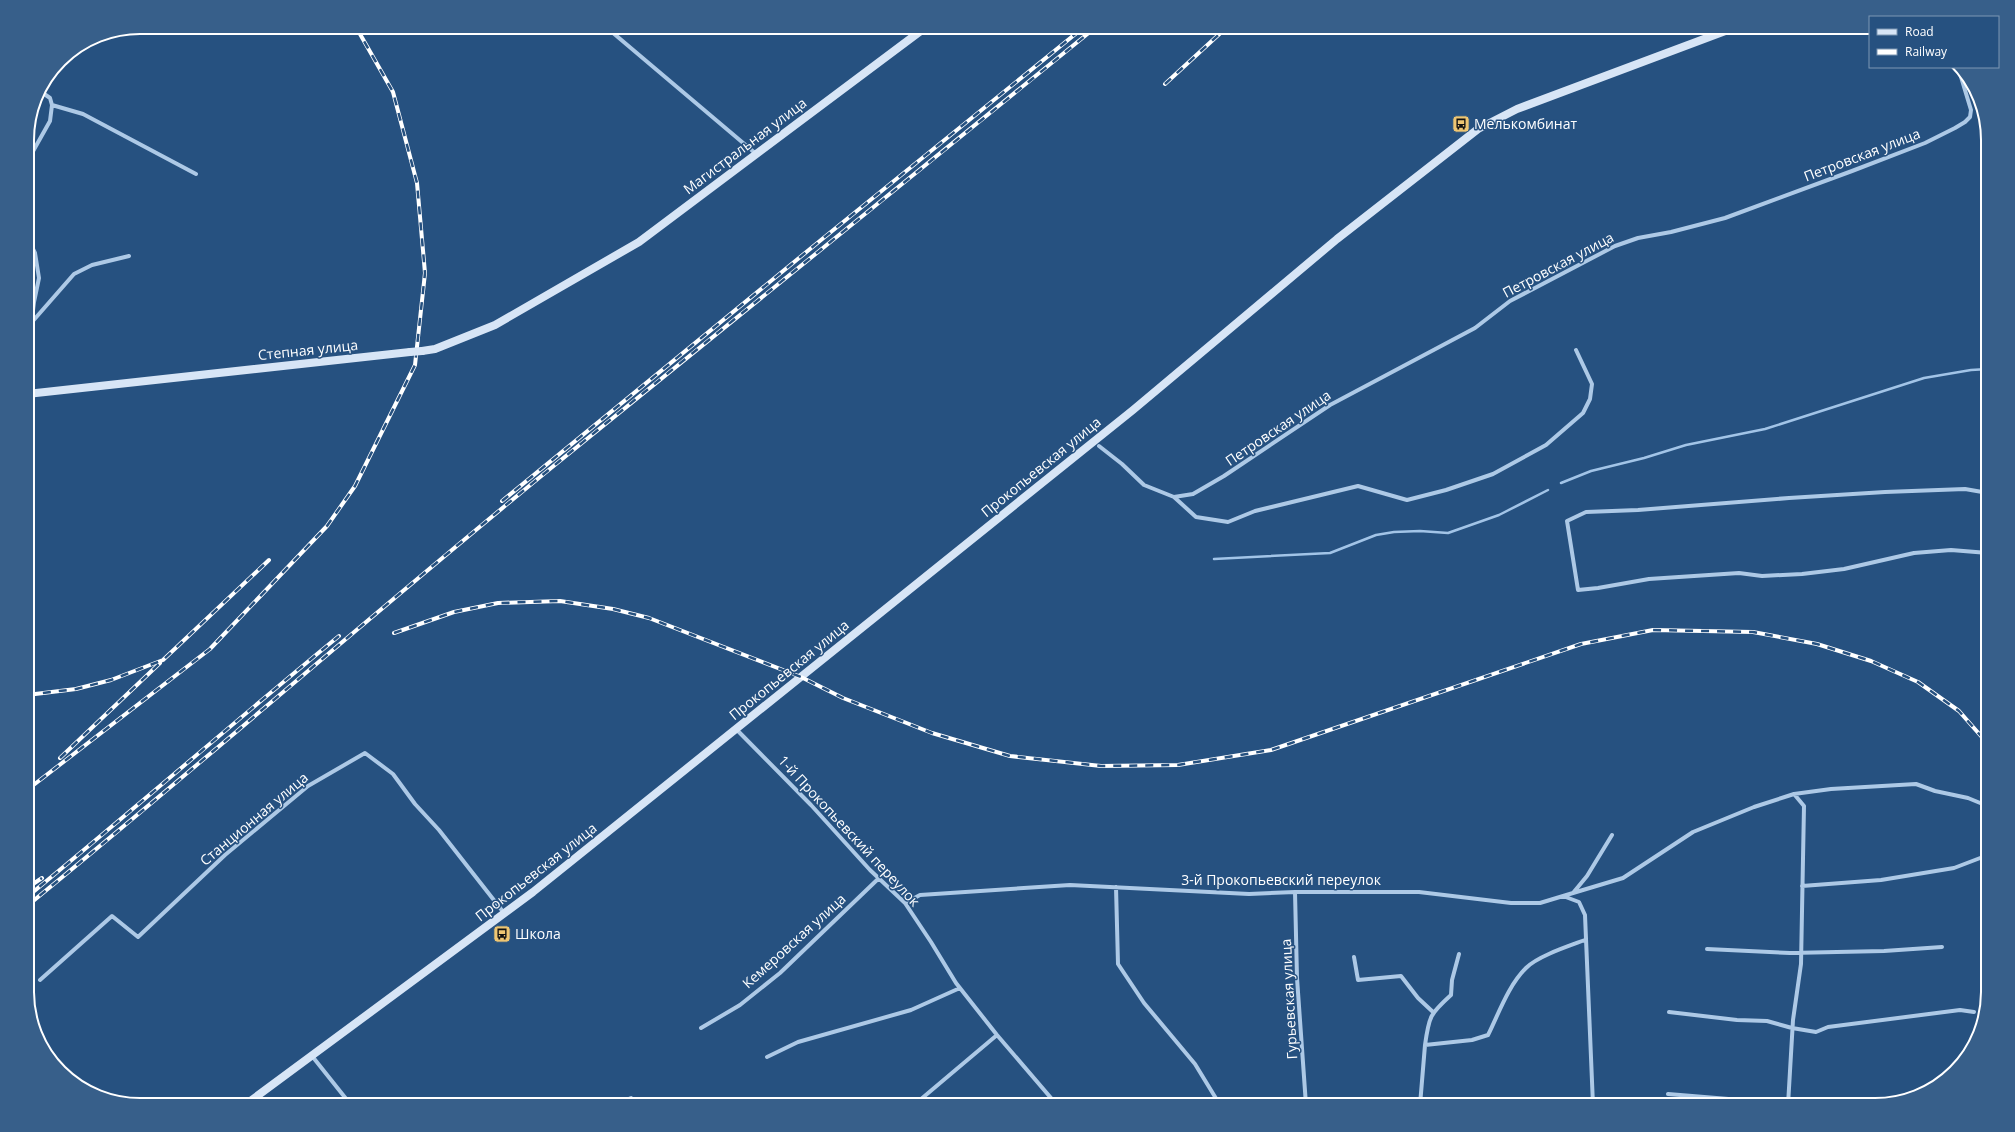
<svg xmlns="http://www.w3.org/2000/svg" width="2015" height="1132" font-family="'Open Sans',sans-serif">
  <style>
    .lines { fill: none; stroke-linecap: round; stroke-linejoin: round }
    .stream { stroke: #a2c4e7; stroke-width: 2.5 }
    .street { stroke: #adc9e6; stroke-width: 4 }
    .secondary { stroke: #d7e5f6; stroke-width: 8 }
    .rail-casing { stroke: #fff; stroke-width: 4 }
    .rail { stroke: #265180; stroke-width: 2.5; stroke-dasharray: 8; stroke-linecap: butt }
    .secondary-bridge { stroke: #d7e5f6; stroke-width: 8 }
    .labels { text-anchor: middle; stroke-width: 3; stroke-linejoin: round; paint-order: stroke }
    .poi-label { font-size: 14px; fill: #fff; stroke: #265180; text-anchor: start }
    .street-label { font-size: 14px; fill: #fff; stroke: #265180 }
    .rim { fill: none; stroke: #fff; stroke-width: 2 }
  </style>
  <rect width="100%" height="100%" fill="#265180"/>
  <g class="lines">
    <path class="stream" d="M1561,483L1591,471L1644,458L1686,445L1765,429L1924,378L1971,370L1988,369
      M1214,559L1330,553L1376,535L1394,532L1420,531L1448,533L1499,515L1548,490"/>
    <path class="street" d="M606,27L755,153
      M40,91L50,98L52,105L83,114L196,174
      M27,162L50,121L52,105
      M27,237L35,253L39,278L34,302L27,360
      M32,322L74,274L92,265L129,256
      M1099,446L1122,464L1144,485L1174,497L1193,494L1224,476L1330,405L1475,328L1510,301L1615,246L1638,238L1671,232L1725,218L1852,171L1925,143L1955,128L1965,122L1970,117L1971,110L1958,67
      M1988,493L1965,489L1885,492L1789,498L1638,510L1586,512L1567,521L1578,590L1598,588L1649,579L1739,573L1762,576L1802,574L1844,569L1914,553L1951,550L1988,553
      M1174,497L1196,517L1228,522L1255,511L1358,486L1407,500L1446,490L1493,474L1546,445L1583,413L1590,399L1592,384L1576,350
      M736,729L811,805L870,870L905,903L931,942L956,983L997,1035L1057,1105
      M1794,794L1831,789L1916,784L1935,791L1968,798L1985,805L1988,809
      M1802,886L1881,880L1954,868L1988,855
      M1116,887L1118,964L1144,1003L1195,1064L1220,1105
      M1295,892L1297,978L1306,1105
      M1573,893L1623,878L1693,832L1754,807L1794,794L1804,806L1801,964L1793,1020L1788,1105
      M1563,896L1579,902L1585,915L1593,1105
      M905,903L920,895L1070,885L1249,894L1295,892H1419L1511,903H1540L1573,893L1587,876L1612,835
      M1707,949L1790,953L1884,951L1942,947
      M1354,957L1358,980L1401,976L1418,998L1433,1012
      M40,980L112,916L138,937L225,855L308,786L365,753L393,774L415,804L439,830L504,913
      M1669,1012L1737,1020L1767,1021L1792,1028L1816,1032L1828,1027L1960,1010L1974,1012
      M701,1028L740,1005L780,973L878,879
      M1425,1045C1429,1016 1430,1014 1451,995L1452,980L1459,954
      M312,1056L351,1105
      M767,1057L798,1042L911,1010L960,988
      M1668,1094L1788,1104L1822,1105
      M613,1105L631,1098
      M914,1105L997,1035
      M1420,1105L1425,1045L1472,1040L1488,1035C1499,1013 1508,986 1526,968C1538,956 1569,946 1585,940"/>
    <path class="secondary" d="M422,351L435,349L495,325L639,242L926,27
      M27,394L410,352
      M245,1105L533,892L1133,410L1337,239L1478,129L1517,109L1736,27"/>
    <defs>
      <path id="rail" d="M1165,84L1227,27
        M502,501L821,240L1084,27
        M394,633L454,612L498,603L560,601L613,609L649,618L801,677L843,698L932,733L1010,756L1101,766L1178,765L1271,750L1581,644L1653,630L1753,632L1817,644L1871,661L1918,682L1959,711L1988,744
        M27,695L76,689L111,680L163,660L269,560
        M60,758L160,663
        M27,790L210,649L327,526L355,486L415,365L425,273L417,183L393,92L356,27
        M27,888L42,878
        M27,897C132,811 234,722 339,636
        M27,906C205,761 378,609 556,464C735,318 917,173 1096,27"/>
    </defs>
    <use href="#rail" class="rail-casing"/>
    <use href="#rail" class="rail"/>
    <path class="secondary-bridge" d="M410,352L422,351"/>
  </g>
  <defs>
    <symbol id="bus-square" viewBox="-11 -11 22 22"><rect x="-9" y="-9" width="18" height="18" rx="4" fill="#efc672" stroke="#265180"/><path d="M-5-6H5V4H4V6H2V4H-2V6H-4V4H-5ZM-3.5-4V0h7V-4ZM-3.5 1.2v1.5H-2V1.2ZM2 1.2v1.5H3.5V1.2Z" fill="#111"/></symbol>
  </defs>
  <g fill-rule="evenodd">
    <use href="#bus-square" x="1451" y="114" width="20" height="20"/>
    <use href="#bus-square" x="492" y="924" width="20" height="20"/>
  </g>
  <g class="labels">
    <g class="poi-label">
      <text x="1474" y="129">Мелькомбинат</text>
      <text x="515" y="939">Школа</text>
    </g>
    <g class="street-label">
      <text transform="translate(745 146) rotate(-37)" y="5">Магистральная улица</text>
      <text transform="translate(1862 155) rotate(-21)" y="5">Петровская улица</text>
      <text transform="translate(1558 265) rotate(-28)" y="5">Петровская улица</text>
      <text transform="translate(308 350) rotate(-6)" y="5">Степная улица</text>
      <text transform="translate(1278 428) rotate(-34)" y="5">Петровская улица</text>
      <text transform="translate(1041 467) rotate(-39)" y="5">Прокопьевская улица</text>
      <text transform="translate(789 670) rotate(-39)" y="5">Прокопьевская улица</text>
      <text transform="translate(254 819) rotate(-40)" y="5">Станционная улица</text>
      <text transform="translate(849 831) rotate(47)" y="5">1-й Прокопьевский переулок</text>
      <text transform="translate(536 872) rotate(-38)" y="5">Прокопьевская улица</text>
      <text x="1281" y="885">3-й Прокопьевский переулок</text>
      <text transform="translate(794 941) rotate(-42)" y="5">Кемеровская улица</text>
      <text transform="translate(1289 999) rotate(-93)" y="5">Гурьевская улица</text>
    </g>
  </g>
  <path d="M0 0H2015V1132H0ZM140 34H1875A106 106 0 0 1 1981 140V992A106 106 0 0 1 1875 1098H140A106 106 0 0 1 34 992V140A106 106 0 0 1 140 34Z" fill="#375f8a" fill-rule="evenodd"/>
  <path class="rim" d="M140 34H1875A106 106 0 0 1 1981 140V992A106 106 0 0 1 1875 1098H140A106 106 0 0 1 34 992V140A106 106 0 0 1 140 34Z"/>
  <rect x="1869" y="16" width="130" height="52" fill="#265180" stroke="#7d97b3"/>
  <rect x="1877" y="29" width="20" height="6" fill="#d7e5f6" stroke="#7d97b3"/>
  <text x="1905" y="36" font-size="12" fill="#ffffff">Road</text>
  <rect x="1877" y="49" width="20" height="6" fill="#ffffff" stroke="#7d97b3"/>
  <text x="1905" y="56" font-size="12" fill="#ffffff">Railway</text>
</svg>
